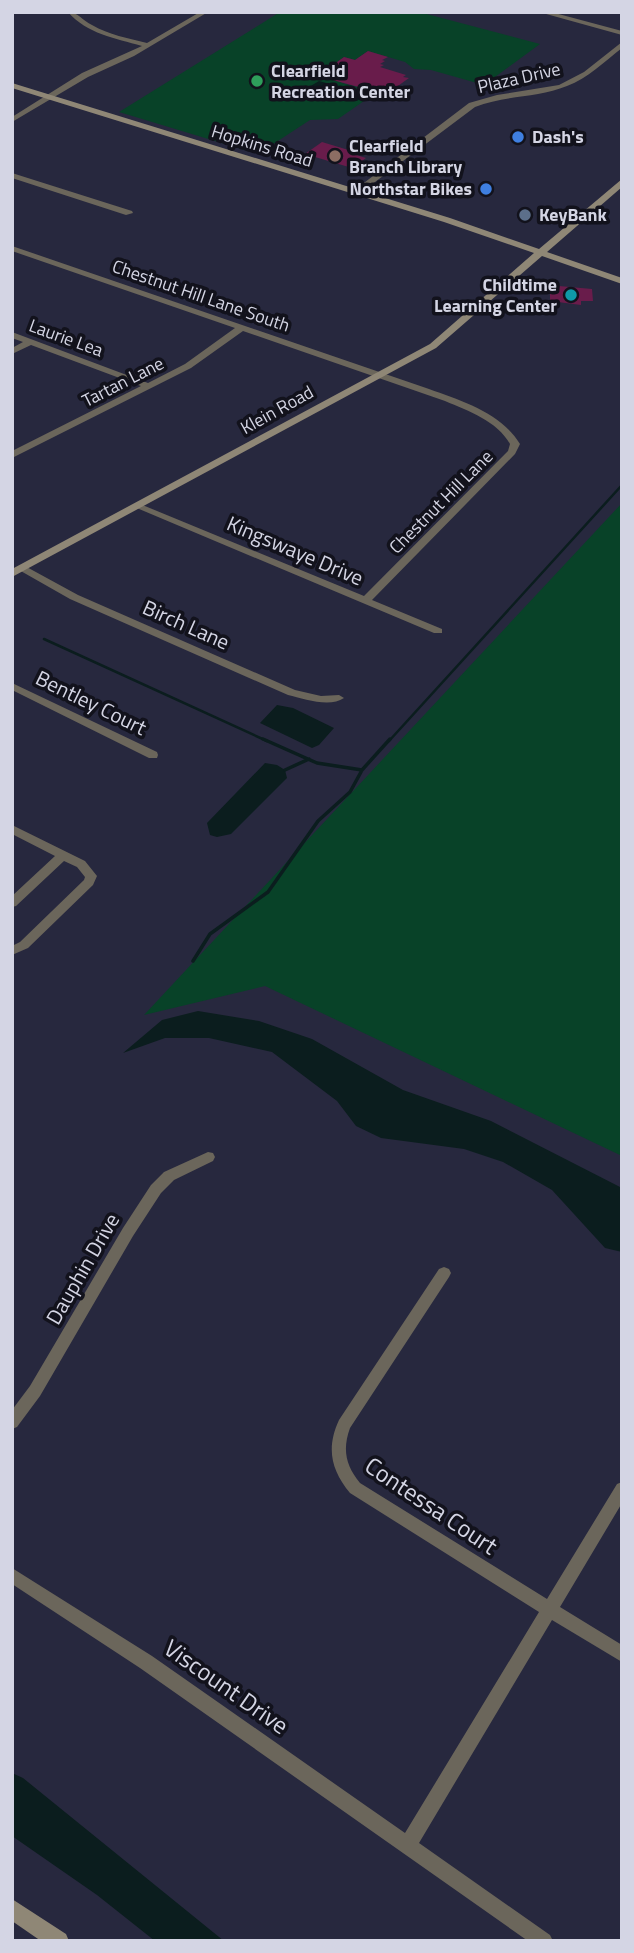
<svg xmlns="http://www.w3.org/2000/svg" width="634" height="1953" font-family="'Titillium Web',sans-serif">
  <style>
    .green { fill: #084228 }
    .water { fill: #0b1d1e }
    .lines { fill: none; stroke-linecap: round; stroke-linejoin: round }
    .stream-far1 { stroke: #0b1d1e; stroke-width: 2.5 }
    .stream { stroke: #0b1d1e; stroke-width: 3.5 }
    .building { fill: #691c4b }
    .street { fill: #6b665b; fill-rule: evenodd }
    .secondary { fill: #8f8776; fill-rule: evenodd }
    .leisure-dot { fill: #2e9e5b; stroke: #12121c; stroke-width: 2.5 }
    .shop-dot { fill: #3f7fe0; stroke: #12121c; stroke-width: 2.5 }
    .education-dot { fill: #8d6e63; stroke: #12121c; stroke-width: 2.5 }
    .service-dot { fill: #5c6f8a; stroke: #12121c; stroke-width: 2.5 }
    .culture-dot { fill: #0f9aa8; stroke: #12121c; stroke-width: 2.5 }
    .labels { text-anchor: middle; stroke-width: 7; stroke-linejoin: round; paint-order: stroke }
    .far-poi-label { font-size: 18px; font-weight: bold; fill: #d4d5e4; stroke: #12121c; text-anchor: start }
    .far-street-label { font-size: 18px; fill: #d4d5e4; stroke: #12121c }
    .street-label { font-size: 21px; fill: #d4d5e4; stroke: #12121c }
    .near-street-label { font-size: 24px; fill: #d4d5e4; stroke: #12121c }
  </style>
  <rect width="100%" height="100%" fill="#27283e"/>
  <path class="green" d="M280,12H419L540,44L484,85L431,70L414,69L405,62L368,51L355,60L344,57L325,70L342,83L377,92L338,119L310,120L261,152L248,151L119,112Z
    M622,503V1156L265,986L144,1015Z"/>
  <path class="water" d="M319,81L366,94L357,101L309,87Z
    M277,705L293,708L334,728L319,745L312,748L260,723Z
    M265,763L277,765L285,770L287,778L231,834L217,837L210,835L207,823Z
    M198,1011L259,1021L312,1039L403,1090L491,1121L622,1188V1252L605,1248L552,1190L503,1162L464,1149L381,1138L356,1126L337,1101L272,1052L209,1038H165L123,1053L162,1020Z
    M12,1773L23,1778L224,1941H155L97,1895L12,1836Z"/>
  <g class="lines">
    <path class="stream-far1" d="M44,639L267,741
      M389,741L622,485"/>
    <path class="stream" d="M263,739L317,763L362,770L390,739
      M285,770L309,759
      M193,961L210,934L268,892L318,821L350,792L361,772"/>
  </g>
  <path class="building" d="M368,51L388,57L382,60L385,61L380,64L384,65L380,67L406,75L403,77L409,78L395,88L385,87L377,92L318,76L344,57L355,60Z
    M322,142L355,152L353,154L366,158L352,168L305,154Z
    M559,286L592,289L593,301H581V305L550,301V289H559Z"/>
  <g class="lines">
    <path class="street" d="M68,12C78,12 83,21 92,25C109,35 128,38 147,43L200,12H208L134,56L88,77L12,122V117L82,73L142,46C115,38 87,34 68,12Z
      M539,12H551L622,31V35Z
      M622,42V48C604,62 588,78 567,86C538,98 505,95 475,107L359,194L352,192L469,103L497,95L559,85L584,72Z
      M12,173L132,211L133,213L126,215L12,178Z
      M12,246L429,389C462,401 500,412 520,444L515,454L372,600L442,629V633H434L132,506L134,504H140L364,596L508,451L510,444C497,421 469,411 445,401L243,331L191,368L12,458V451L141,386L31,345L12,354V348L23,342L12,338V332L148,383L185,364L235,328L12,251Z
      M23,565L78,595L295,690L321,696L339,695L344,698C330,708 304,699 288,695L70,599L19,570L18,568Z
      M12,683L157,752L158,755L157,758H149L12,690Z
      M12,825L85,861L97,876L93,885L28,948L12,955V946L20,942L84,880L85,877L77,867L64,861L16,906L12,907V896L55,856L12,834Z
      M208,1152L213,1153L215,1157L213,1161L174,1180L161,1193L133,1236L40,1396L17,1427L12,1429V1410L30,1386L123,1228L151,1185L164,1172Z
      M444,1267L449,1269L451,1273L449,1277L350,1428C342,1450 346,1466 360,1483L547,1599L617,1484L622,1482V1503L560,1607L622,1645V1662L552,1620L419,1843L550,1935L553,1941H528L140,1668L12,1584V1568L152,1656L405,1833L539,1612L350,1493C331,1470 326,1448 339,1420L439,1269Z"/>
    <path class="secondary" d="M12,83L450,218L539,249L622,179V187L547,252L622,278V284L542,256L436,348L12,577V569L430,344L534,253L444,222L12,88Z
      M12,1899L66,1934L69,1941H41L12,1921Z"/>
  </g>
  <circle class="leisure-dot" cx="257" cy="81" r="7"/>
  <g class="shop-dot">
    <circle cx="518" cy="137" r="7"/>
    <circle cx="486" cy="189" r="7"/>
  </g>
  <circle class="education-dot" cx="335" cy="156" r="7"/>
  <circle class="service-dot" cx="525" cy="215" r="7"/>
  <circle class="culture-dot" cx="571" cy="295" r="7"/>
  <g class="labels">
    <g class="far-poi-label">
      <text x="271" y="77">Clearfield<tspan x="271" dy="21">Recreation Center</tspan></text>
      <text x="532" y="143">Dash's</text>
      <text x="349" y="152">Clearfield<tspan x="349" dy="21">Branch Library</tspan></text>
      <text x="472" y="195" text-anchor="end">Northstar Bikes</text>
      <text x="539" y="221">KeyBank</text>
      <text x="557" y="291" text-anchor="end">Childtime<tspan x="557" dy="21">Learning Center</tspan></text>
    </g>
    <g class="far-street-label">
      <text transform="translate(519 78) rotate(-13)" y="6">Plaza Drive</text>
      <text transform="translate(262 146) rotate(17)" y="6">Hopkins Road</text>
      <text transform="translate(201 296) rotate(19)" y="6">Chestnut Hill Lane South</text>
      <text transform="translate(66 338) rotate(20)" y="6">Laurie Lea</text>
      <text transform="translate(123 382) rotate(-27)" y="6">Tartan Lane</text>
      <text transform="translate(277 410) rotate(-29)" y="6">Klein Road</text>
      <text transform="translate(441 502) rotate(-45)" y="6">Chestnut Hill Lane</text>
    </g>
    <g class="street-label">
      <text transform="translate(295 551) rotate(23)" y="7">Kingswaye Drive</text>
      <text transform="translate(186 625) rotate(24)" y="7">Birch Lane</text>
      <text transform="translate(91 703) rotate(26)" y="7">Bentley Court</text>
      <text transform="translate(83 1269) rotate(-60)" y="7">Dauphin Drive</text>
    </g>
    <g class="near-street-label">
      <text transform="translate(431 1506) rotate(34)" y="8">Contessa Court</text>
      <text transform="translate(226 1687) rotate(35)" y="8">Viscount Drive</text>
    </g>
  </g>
  <rect width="634" height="1953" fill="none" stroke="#d4d5e4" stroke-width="28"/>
</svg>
